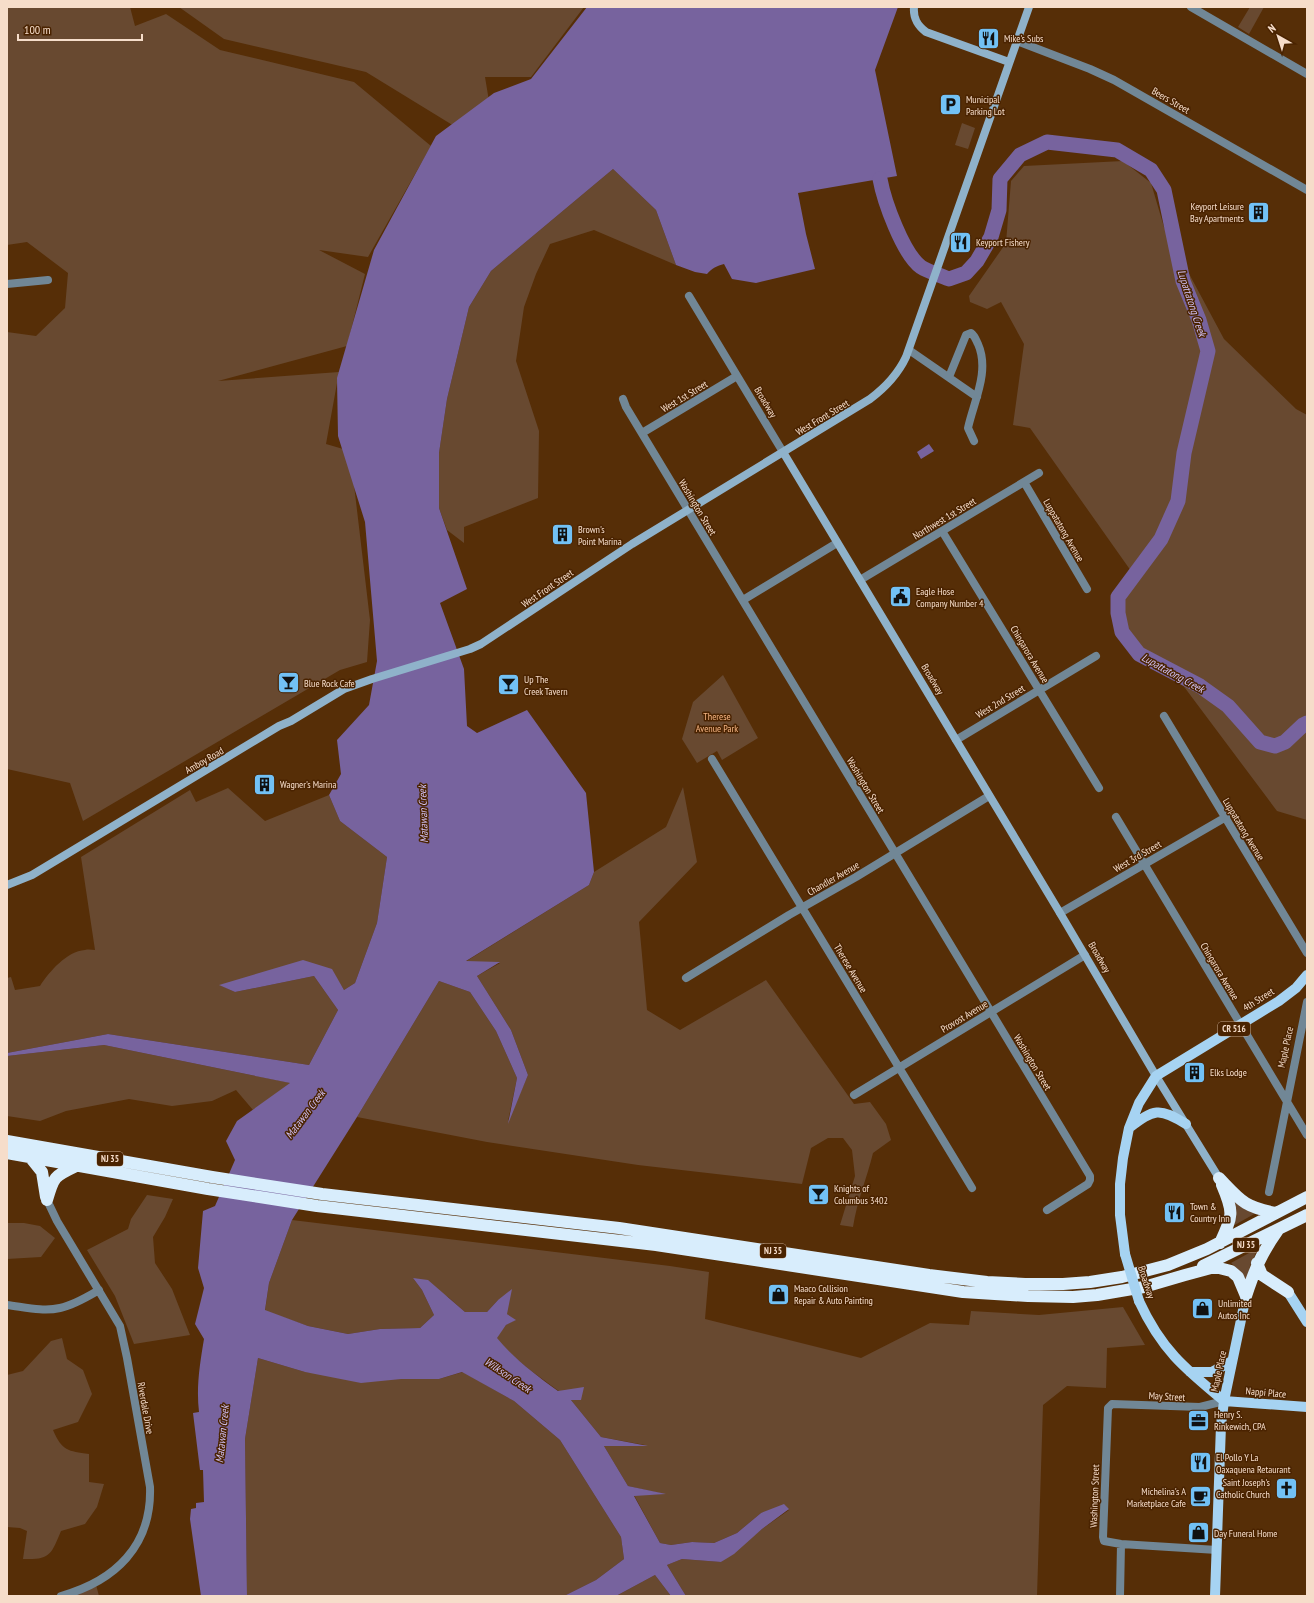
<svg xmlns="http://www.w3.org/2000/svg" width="1314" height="1603" font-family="'PT Sans Narrow',sans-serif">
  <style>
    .green { fill: #684930 }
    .water { fill: #77639e }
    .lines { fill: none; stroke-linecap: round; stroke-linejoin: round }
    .river { stroke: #77639e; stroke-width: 15 }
    .street { stroke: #718796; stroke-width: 8 }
    .secondary { stroke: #8fb2ca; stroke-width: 8 }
    .primary { stroke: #a6d3f2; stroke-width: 10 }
    .highway { stroke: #d8edfc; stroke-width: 12 }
    .primary-bridge { stroke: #a6d3f2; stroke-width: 10 }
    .labels { text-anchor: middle; stroke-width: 3; stroke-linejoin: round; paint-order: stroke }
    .shield { fill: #4a2300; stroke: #c2a58d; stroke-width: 1 }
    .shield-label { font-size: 9px; font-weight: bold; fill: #f6ddca }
    .poi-label { font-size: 10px; fill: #f6ddca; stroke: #4a2300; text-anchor: start }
    .street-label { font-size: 10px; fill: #f6ddca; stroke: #4a2300 }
    .park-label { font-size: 10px; fill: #f6b685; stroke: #4a2300 }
    .water-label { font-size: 11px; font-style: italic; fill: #d2c2f6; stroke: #4a2300 }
  </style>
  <rect width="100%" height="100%" fill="#562e07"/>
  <path class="green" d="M7,7H130L135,26L166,14L220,50L354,82L431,146L368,257L319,250L365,274L347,346L218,381L339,372L326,444L350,451L370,620L367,662L340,670L83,821L70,783L7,769V332L36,336L65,308L68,273L27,242L7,245Z
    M179,7H584L531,77H485L489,101L459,129L366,72L224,39Z
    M1250,7H1264L1249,34L1238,27Z
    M962,123L975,128L968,149L955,145Z
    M1123,161L1151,183L1164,227L1224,339L1296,409L1307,415V820L1277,811L1179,680L1139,662L1117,633L1113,600L1131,571L1030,428L1013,425L1024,344L1001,302L987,309L970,302L969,296L1006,243L1011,181L1024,166Z
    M613,169L656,210L676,265L594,230L550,244L536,274L524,307L516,361L539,431L538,498L464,527V543L447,530L439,508V453L447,399L469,307L491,271Z
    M723,675L758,738L722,760L717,751L697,763L682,739L693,702Z
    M683,787L697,862L639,922L647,1010L680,1030L766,980L854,1104L870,1102L886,1124L891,1140L873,1153C867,1178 857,1201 853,1227L840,1225L855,1176L852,1150L843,1138H828L811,1148L802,1184L638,1165L487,1142L357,1117L439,981L470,992L496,1031L517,1078L508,1121L528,1075L511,1030L477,976L500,963L465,962L589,885L594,872L666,827Z
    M228,788L265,821L329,795L340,821L387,857L377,923L355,983L344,990L331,969L220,985L235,992L314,976L338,1010L309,1065L108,1034L7,1053V978L11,977L15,990L40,986C49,972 67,951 85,950C89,949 92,950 95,950L81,857L190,790L196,802Z
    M104,1045L291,1083L253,1110L236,1090L212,1101L172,1106L129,1099L66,1111L40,1121L7,1116V1056Z
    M147,1195L173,1199L165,1217L153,1237L155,1263L172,1289L190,1335L134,1344L115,1296L87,1250L128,1229L131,1219Z
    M1232,1198L1256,1213L1231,1227Z
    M292,1220L670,1266L709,1272L705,1319L861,1358L930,1323L969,1325L971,1311L1039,1315L1123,1307L1145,1345L1107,1348L1106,1388L1067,1386L1043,1405L1037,1596H686L667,1565L682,1559L721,1562L762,1529L789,1510L761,1513L737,1533L714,1543L692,1542L671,1545L660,1543L634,1495L663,1494L628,1486L604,1446L645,1445L601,1437L571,1400L530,1370L506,1350L496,1338L506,1325L515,1320L507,1314L498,1300L487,1312H465L448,1297L413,1278L422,1290L434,1315L420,1328L380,1329L348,1334L308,1326L265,1311L269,1283Z
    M7,1223H24L40,1226L55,1238L41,1257L7,1259Z
    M1258,1248L1250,1266L1247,1282H1246L1242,1273L1231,1263Z
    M62,1338L67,1359L83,1370L92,1394L78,1422L53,1430C62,1451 68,1451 89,1454V1482L104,1484L97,1507L85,1524L61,1531C51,1555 50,1560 23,1559L27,1531L20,1528L7,1527V1375L23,1371L51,1341Z
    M258,1358L305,1372L401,1379H439L463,1372L514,1401L560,1440L621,1537L624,1559L596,1580L564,1596H247L245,1439Z
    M655,1575L671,1596H616Z
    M95,1581L99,1596H65Z"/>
  <path class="water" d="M587,7H898L875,70L897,176L798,193L806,234L815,269L756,283L732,279L724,264C717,266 712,268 707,274L695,272L676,265L656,210L613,169L491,271L469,307L447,399L439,453V508L467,589L440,603L464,669L467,726L477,733L527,710L586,793L594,872L589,885L466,961L500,962L477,976L511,1030L528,1075L508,1124L517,1078L496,1031L470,992L439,981L357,1117L292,1220L269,1283L265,1310L308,1326L348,1334L380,1329L420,1328L434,1315L422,1290L413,1278L428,1280L465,1312H487L498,1300L512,1289L507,1314L516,1320L506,1325L497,1338C514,1359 536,1375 558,1391L584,1387L581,1400H571L601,1437L648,1446H604L628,1486L666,1494L634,1496L660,1543L671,1545L692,1542L714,1543L737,1533L761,1513L784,1504L789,1509L762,1529L734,1554L721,1562L682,1559L667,1565L686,1596H671L655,1575L616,1596H564L596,1580L624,1559L621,1537L560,1440L514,1401L462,1372L439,1379H401L361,1383L305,1372L258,1358L245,1439L247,1596H201L190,1519L191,1509L196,1508V1503L204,1502L203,1470H200L193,1413L199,1412C196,1387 200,1363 204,1339L195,1324L204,1288L198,1268L203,1211L215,1206L235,1160L226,1141L237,1121L290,1083L104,1045L7,1056V1053L108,1034L309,1065L338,1010L314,976L235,992L219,985L303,960L332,969L344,990L355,983L377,923L387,857L340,821L329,795L341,774L337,740L369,705L377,661L365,522L338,436L337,378L374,250L436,136L494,93L531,79Z
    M929,444L934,451L921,459L917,452Z"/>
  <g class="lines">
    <path class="river" d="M880,179C884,201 903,254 921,267C929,272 940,275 949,279L966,273L977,261L991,237L999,210L1000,179L1020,155L1047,142L1117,150L1151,170L1164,190L1183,281L1199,320L1208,351L1184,453L1178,501L1161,539L1118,597V613L1122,632L1139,654L1200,686L1228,706L1260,742L1275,746L1285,742L1303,725L1307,723"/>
    <path class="street" d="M1191,7L1307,74
      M1017,41L1090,69L1114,80L1307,190
      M7,284L48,280
      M689,296L783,452
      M909,350L977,397
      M949,377L966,335L971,333C975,336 976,340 978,344C990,371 974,401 968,428L974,441
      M623,399L626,407L1090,1176V1180L1088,1184L1047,1210
      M642,433L737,376
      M1024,482L1087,589
      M942,531L1099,788
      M860,580L1039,473
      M743,600L837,543
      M1164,716L1307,953
      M956,740L1096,656
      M712,759L972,1188
      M1116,817L1307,1135
      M1060,913L1226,817
      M686,978L789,915L856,877L989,796
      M854,1095L1085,955
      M1269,1192L1307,1002
      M47,1200L57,1221L120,1326L127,1358L150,1487C152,1546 115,1581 61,1596
      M7,1305C24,1307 43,1312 60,1308C74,1305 87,1297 99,1290
      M1217,1550L1121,1544L1104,1541L1103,1537L1108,1408L1112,1404L1200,1407L1224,1401
      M1120,1596L1121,1544"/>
    <path class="secondary" d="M914,7C913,18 917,25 926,32L1009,62
      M783,452L1060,913L1156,1076L1219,1178
      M7,885L32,875L279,726L291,721L344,689L372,679L470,649L481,644L632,544L870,399C886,387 898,374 906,357L1029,7"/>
    <path class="primary" d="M1129,1128C1154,1109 1159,1107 1186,1124
      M1125,1254L1120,1215V1184L1123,1158L1129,1128L1139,1103L1156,1076L1279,1001L1296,988L1307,975
      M1288,1292L1307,1322
      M1139,1301C1161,1349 1184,1368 1224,1401
      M1190,1372H1212L1232,1361
      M1224,1401L1307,1407
      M1215,1596L1221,1425L1224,1401L1246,1296"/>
    <path class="highway" d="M7,1141L212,1177L322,1194L619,1228L929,1275L987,1282L1025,1284H1063L1090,1282L1122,1277L1168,1265L1207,1249L1307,1197
      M7,1153L208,1189L317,1206L656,1245L963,1292L1028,1296L1073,1297L1097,1295L1144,1287L1185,1275L1211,1268H1219L1231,1271L1238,1277L1246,1296
      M30,1157L42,1172L46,1197
      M1219,1178C1241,1201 1244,1207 1276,1213
      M47,1200C54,1175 55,1176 78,1165
      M1220,1243C1233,1215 1234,1213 1222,1185
      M1257,1263L1262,1275L1288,1292
      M1203,1266L1307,1215
      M1246,1296C1255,1269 1261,1254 1278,1230"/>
    <path class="primary-bridge" d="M1125,1254L1139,1301"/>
  </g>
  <defs>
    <symbol id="restaurant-square" viewBox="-11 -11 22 22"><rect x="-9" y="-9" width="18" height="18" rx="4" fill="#72c1f5" stroke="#4a2300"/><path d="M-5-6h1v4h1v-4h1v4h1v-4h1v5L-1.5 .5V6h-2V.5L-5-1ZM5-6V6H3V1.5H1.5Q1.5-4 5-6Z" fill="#111"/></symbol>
    <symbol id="parking-square" viewBox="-11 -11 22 22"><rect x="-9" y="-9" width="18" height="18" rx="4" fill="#72c1f5" stroke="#4a2300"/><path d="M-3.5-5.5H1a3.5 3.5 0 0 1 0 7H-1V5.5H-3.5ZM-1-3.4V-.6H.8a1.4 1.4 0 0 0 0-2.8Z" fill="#111"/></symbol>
    <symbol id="building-square" viewBox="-11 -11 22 22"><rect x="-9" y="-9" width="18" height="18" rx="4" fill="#72c1f5" stroke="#4a2300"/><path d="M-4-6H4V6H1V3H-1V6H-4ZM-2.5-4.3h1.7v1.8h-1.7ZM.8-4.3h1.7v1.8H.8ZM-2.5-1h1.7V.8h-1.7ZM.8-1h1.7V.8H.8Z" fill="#111"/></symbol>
    <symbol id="civic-square" viewBox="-11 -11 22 22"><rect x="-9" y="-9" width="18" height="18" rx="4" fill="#72c1f5" stroke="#4a2300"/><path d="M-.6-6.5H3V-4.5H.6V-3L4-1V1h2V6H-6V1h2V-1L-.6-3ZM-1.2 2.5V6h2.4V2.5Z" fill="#111"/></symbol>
    <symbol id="bar-square" viewBox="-11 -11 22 22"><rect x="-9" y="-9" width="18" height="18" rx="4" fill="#72c1f5" stroke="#4a2300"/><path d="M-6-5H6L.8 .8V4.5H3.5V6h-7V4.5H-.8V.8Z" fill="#111"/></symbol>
    <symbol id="shop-square" viewBox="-11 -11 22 22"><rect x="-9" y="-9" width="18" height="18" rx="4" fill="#72c1f5" stroke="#4a2300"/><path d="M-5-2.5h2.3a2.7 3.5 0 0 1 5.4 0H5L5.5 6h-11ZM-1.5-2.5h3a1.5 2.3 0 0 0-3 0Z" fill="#111"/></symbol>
    <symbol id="office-square" viewBox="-11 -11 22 22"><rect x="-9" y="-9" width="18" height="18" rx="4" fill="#72c1f5" stroke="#4a2300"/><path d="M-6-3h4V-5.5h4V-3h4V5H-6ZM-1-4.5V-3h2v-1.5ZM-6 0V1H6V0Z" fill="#111"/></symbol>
    <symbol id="church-square" viewBox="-11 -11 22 22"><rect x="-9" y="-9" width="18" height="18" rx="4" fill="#72c1f5" stroke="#4a2300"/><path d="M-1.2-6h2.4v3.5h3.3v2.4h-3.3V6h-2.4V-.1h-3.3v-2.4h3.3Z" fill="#111"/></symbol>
    <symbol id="cafe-square" viewBox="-11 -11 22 22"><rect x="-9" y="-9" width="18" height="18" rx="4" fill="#72c1f5" stroke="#4a2300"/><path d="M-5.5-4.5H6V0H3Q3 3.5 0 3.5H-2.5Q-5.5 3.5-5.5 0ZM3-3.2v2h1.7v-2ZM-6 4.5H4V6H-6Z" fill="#111"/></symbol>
  </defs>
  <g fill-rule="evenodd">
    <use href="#restaurant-square" x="976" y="26" width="25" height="25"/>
    <use href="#parking-square" x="938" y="92" width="25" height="25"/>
    <use href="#building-square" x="1246" y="200" width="25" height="25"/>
    <use href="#restaurant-square" x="948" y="230" width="25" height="25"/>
    <use href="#building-square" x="550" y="522" width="25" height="25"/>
    <use href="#civic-square" x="888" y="584" width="25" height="25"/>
    <use href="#bar-square" x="276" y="670" width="25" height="25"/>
    <use href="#bar-square" x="496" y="672" width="25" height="25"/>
    <use href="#building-square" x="252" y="772" width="25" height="25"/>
    <use href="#building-square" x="1182" y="1060" width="25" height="25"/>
    <use href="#bar-square" x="806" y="1182" width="25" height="25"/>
    <use href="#restaurant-square" x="1162" y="1200" width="25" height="25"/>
    <use href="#shop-square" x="766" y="1282" width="25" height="25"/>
    <use href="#shop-square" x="1190" y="1296" width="25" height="25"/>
    <use href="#office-square" x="1186" y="1408" width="25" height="25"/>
    <use href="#restaurant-square" x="1188" y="1450" width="25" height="25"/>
    <use href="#church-square" x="1274" y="1476" width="25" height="25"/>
    <use href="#cafe-square" x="1188" y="1484" width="25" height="25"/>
    <use href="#shop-square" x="1186" y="1520" width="25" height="25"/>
  </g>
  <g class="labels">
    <g class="shield">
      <rect x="1218" y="1022" width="32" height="14" rx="3"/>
      <rect x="97" y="1152" width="26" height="14" rx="3"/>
      <rect x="1233" y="1238" width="26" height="14" rx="3"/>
      <rect x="760" y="1244" width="26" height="14" rx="3"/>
    </g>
    <g class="shield-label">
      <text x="1234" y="1032">CR 516</text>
      <text x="110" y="1162">NJ 35</text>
      <text x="1246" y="1248">NJ 35</text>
      <text x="773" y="1254">NJ 35</text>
    </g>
    <g class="poi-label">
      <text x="1004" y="42">Mike's Subs</text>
      <text x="966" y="103">Municipal<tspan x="966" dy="12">Parking Lot</tspan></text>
      <text x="1244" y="210" text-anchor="end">Keyport Leisure<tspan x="1244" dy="12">Bay Apartments</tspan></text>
      <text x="976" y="246">Keyport Fishery</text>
      <text x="578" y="533">Brown's<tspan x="578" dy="12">Point Marina</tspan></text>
      <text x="916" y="595">Eagle Hose<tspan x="916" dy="12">Company Number 4</tspan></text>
      <text x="524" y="683">Up The<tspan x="524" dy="12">Creek Tavern</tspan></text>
      <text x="304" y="687">Blue Rock Cafe</text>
      <text x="280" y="788">Wagner's Marina</text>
      <text x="1210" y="1076">Elks Lodge</text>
      <text x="834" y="1192">Knights of<tspan x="834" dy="12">Columbus 3402</tspan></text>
      <text x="1190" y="1210">Town &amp;<tspan x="1190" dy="12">Country Inn</tspan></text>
      <text x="794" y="1292">Maaco Collision<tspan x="794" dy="12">Repair &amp; Auto Painting</tspan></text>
      <text x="1218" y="1307">Unlimited<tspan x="1218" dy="12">Autos Inc</tspan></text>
      <text x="1214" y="1418">Henry S.<tspan x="1214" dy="12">Rinkewich, CPA</tspan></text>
      <text x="1216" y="1461">El Pollo Y La<tspan x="1216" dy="12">Oaxaquena Retaurant</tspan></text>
      <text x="1270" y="1486" text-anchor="end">Saint Joseph's<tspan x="1270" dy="12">Catholic Church</tspan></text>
      <text x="1186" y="1495" text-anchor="end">Michelina's A<tspan x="1186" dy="12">Marketplace Cafe</tspan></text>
      <text x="1214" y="1537">Day Funeral Home</text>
    </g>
    <g class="street-label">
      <text transform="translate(1171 100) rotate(30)" y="4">Beers Street</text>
      <text transform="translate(684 396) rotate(-31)" y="4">West 1st Street</text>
      <text transform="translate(766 402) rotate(59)" y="4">Broadway</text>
      <text transform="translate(822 417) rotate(-31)" y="4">West Front Street</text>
      <text transform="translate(698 507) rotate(59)" y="4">Washington Street</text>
      <text transform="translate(944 518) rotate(-31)" y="4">Northwest 1st Street</text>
      <text transform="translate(1064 530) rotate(60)" y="4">Luppatatong Avenue</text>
      <text transform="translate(547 588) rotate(-34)" y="4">West Front Street</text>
      <text transform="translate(1030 654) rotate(59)" y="4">Chingarora Avenue</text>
      <text transform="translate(933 679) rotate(59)" y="4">Broadway</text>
      <text transform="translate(1000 701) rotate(-31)" y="4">West 2nd Street</text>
      <text transform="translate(204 760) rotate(-30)" y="4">Amboy Road</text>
      <text transform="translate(866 785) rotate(59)" y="4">Washington Street</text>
      <text transform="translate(1244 829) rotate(59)" y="4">Luppatatong Avenue</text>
      <text transform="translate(1137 856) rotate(-30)" y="4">West 3rd Street</text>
      <text transform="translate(833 878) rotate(-30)" y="4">Chandler Avenue</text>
      <text transform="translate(1100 957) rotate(60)" y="4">Broadway</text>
      <text transform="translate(851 968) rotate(59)" y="4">Therese Avenue</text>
      <text transform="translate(1220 971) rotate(59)" y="4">Chingarora Avenue</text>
      <text transform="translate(1258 999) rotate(-32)" y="4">4th Street</text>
      <text transform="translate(964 1016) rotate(-31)" y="4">Provost Avenue</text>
      <text transform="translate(1285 1047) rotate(-78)" y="4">Maple Place</text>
      <text transform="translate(1033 1062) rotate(59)" y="4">Washington Street</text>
      <text transform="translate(1147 1282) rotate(72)" y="4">Broadway</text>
      <text transform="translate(1218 1371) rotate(-78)" y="4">Maple Place</text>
      <text transform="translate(1266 1392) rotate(5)" y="4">Nappi Place</text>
      <text transform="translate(1167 1396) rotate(3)" y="4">May Street</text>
      <text transform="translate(146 1408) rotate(80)" y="4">Riverdale Drive</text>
      <text transform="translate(1094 1496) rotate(-88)" y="4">Washington Street</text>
    </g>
    <g class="park-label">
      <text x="717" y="720">Therese<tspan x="717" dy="12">Avenue Park</tspan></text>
    </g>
    <g class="water-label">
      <text transform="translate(1192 303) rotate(72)" y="4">Lupattatong Creek</text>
      <text transform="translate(1173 673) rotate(29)" y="4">Lupattatong Creek</text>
      <text transform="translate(423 814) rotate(-92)" y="4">Matawan Creek</text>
      <text transform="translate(305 1114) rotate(-53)" y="4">Matawan Creek</text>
      <text transform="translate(508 1375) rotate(34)" y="4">Wilkson Creek</text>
      <text transform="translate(222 1434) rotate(-84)" y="4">Matawan Creek</text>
    </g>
  </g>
  <rect width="1314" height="1603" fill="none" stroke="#f6ddca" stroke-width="16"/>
  <g transform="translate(1278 36) rotate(321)" stroke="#4a2300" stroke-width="3" paint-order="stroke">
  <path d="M0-3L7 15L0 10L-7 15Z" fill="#f6ddca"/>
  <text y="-6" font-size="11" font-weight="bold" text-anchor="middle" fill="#f6ddca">N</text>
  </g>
  <path d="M18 34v6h124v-6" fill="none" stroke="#f6ddca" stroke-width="2"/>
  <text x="24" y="34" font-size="12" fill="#f6ddca" stroke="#4a2300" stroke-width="3" paint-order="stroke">100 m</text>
</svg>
